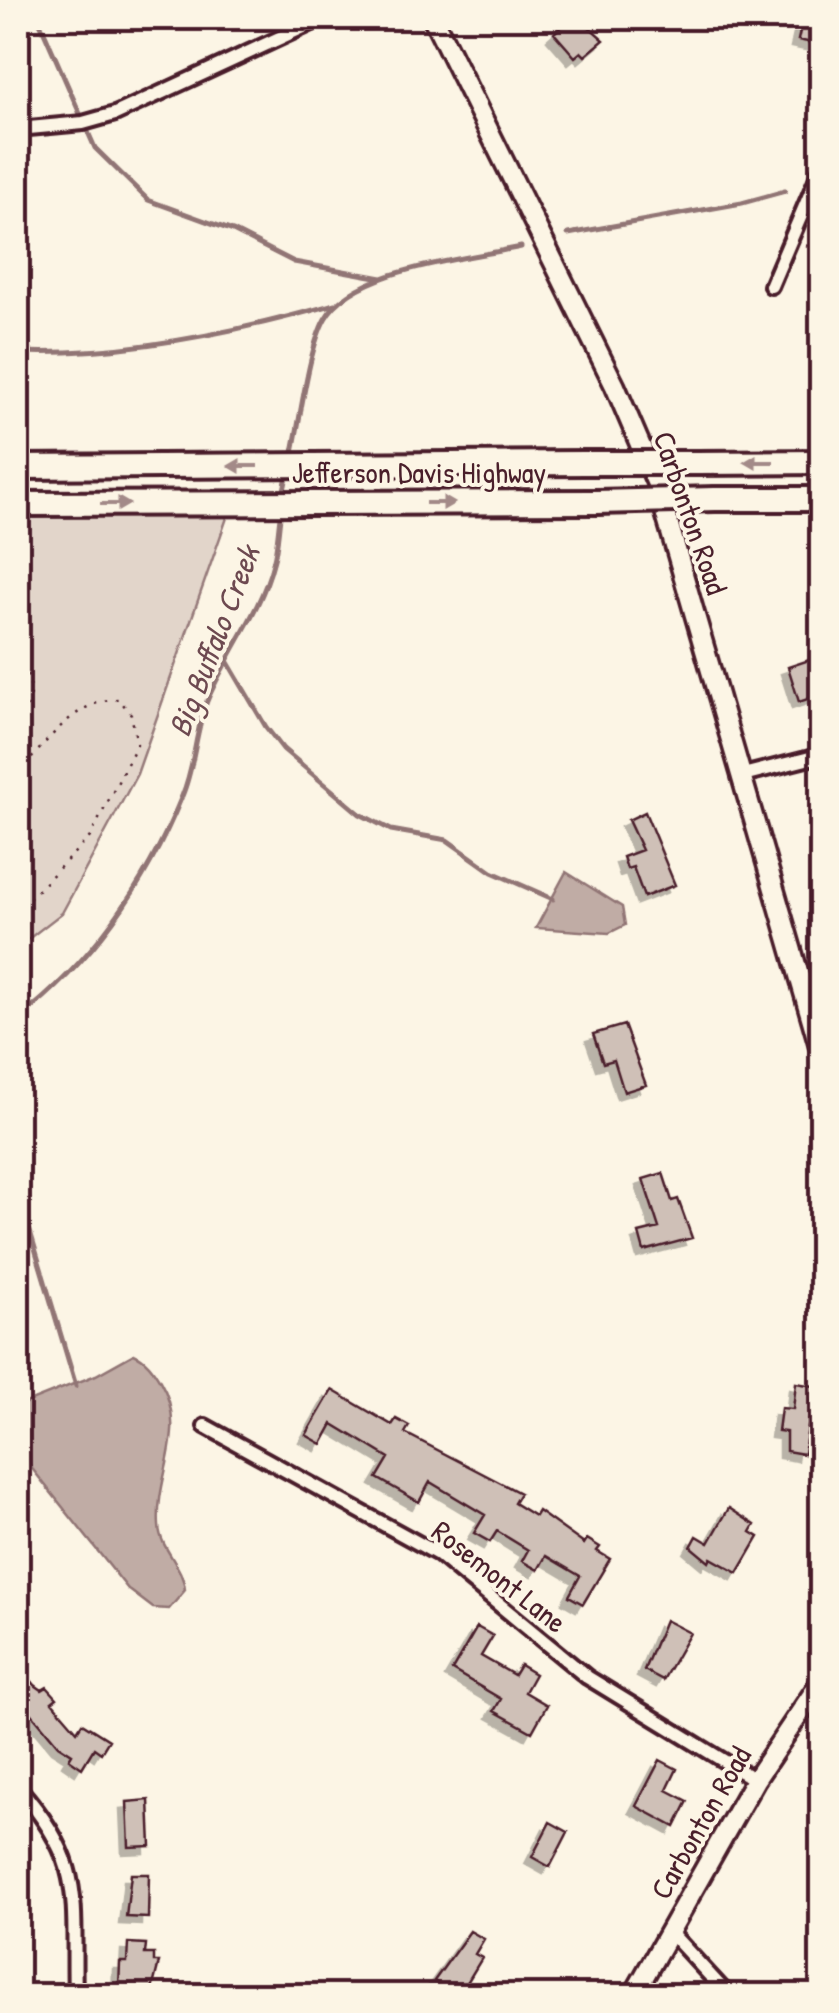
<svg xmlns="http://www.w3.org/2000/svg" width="839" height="2013" font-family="'Patrick Hand',sans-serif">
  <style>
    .green { fill: #e2d5ca; stroke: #967a7a; stroke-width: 2.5 }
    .water { fill: #c0aca5; stroke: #917474; stroke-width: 2.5 }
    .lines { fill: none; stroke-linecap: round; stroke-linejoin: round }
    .stream { stroke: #917474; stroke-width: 5 }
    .building { fill: #cfc0b7; stroke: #4a1f2b; stroke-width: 2.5; filter: url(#shadow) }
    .street-casing { stroke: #4a1f2b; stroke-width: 20 }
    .secondary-casing { stroke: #4a1f2b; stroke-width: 25 }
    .highway-casing { stroke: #4a1f2b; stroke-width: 30 }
    .path { stroke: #4a1f2b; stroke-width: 2.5; stroke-dasharray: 2.5 8; stroke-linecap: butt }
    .street { stroke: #fcf5e5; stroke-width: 12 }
    .secondary { stroke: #fcf5e5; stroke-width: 18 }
    .highway { stroke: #fcf5e5; stroke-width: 22 }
    .highway-bridge-casing { stroke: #4a1f2b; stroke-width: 30; stroke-linecap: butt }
    .highway-bridge { stroke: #fcf5e5; stroke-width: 22 }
    .oneway { fill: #a38a88 }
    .labels { text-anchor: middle; stroke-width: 8; stroke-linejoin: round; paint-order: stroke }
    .street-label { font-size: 30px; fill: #4a1f2b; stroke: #fcf5e5 }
    .water-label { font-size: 32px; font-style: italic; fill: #6d4950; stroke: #fcf5e5 }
  </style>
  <defs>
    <filter id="shadow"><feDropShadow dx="-7" dy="7" stdDeviation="0" flood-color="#0004"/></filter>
  </defs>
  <rect width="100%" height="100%" fill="#fcf5e5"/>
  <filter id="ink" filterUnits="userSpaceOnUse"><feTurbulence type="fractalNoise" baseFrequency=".01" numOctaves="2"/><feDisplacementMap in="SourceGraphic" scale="20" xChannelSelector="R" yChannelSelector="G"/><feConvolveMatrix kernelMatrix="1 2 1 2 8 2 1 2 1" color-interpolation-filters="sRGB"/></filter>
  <g filter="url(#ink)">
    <path class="green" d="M18,490L236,492L137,774L62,913L18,947Z"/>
    <path class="water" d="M566,872L622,907L625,925L609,933L536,928Z
      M134,1354C146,1359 153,1369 160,1381C190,1431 155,1474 159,1526C160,1549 183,1565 185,1590L169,1609L153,1608L128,1589L18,1451V1406L96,1375Z"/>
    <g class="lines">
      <path class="stream" d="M38,18L95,148L148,200L233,231L294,262L382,278
        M568,234L742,203L785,191
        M18,352C122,356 234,333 335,304
        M291,461C300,423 308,350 325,319C354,268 467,259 521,247
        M283,495L288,471
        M226,659L266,727L283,749L360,814L391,830L447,840L492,872L553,899
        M18,1019C93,961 146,885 182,796C195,766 195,731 207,701C226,655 261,611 273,563C278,547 278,528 281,510
        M18,1033L21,1019
        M18,1191L76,1386"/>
    </g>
    <path class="building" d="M571,18H579L604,40L585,56L581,52L575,57L554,33Z
      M803,18H822V45L798,40Z
      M815,658L820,672L813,674L820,695L799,702L788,667Z
      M645,812L675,885L644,897L633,867L627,869L623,857L642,850L628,820Z
      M624,1025L646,1085L624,1092L614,1060L603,1063L593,1034Z
      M663,1173L672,1201L678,1199L692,1238L644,1251L639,1233L659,1228L643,1179Z
      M796,1383L814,1386L804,1454L786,1451V1432L778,1431L781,1408L793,1409Z
      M332,1390L392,1425L396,1419L409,1426L405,1433L520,1493L514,1503L535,1516L538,1511L584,1544L587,1539L600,1547L597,1551L610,1559L583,1604L569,1596L580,1576L546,1556L538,1570L522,1561L528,1550L497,1531L490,1542L474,1533L485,1515L430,1482L419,1502L377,1478L389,1458L333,1424L322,1444L306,1435Z
      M729,1508L755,1525L751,1532L759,1537L738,1573L711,1558L709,1562L691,1547L697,1536L709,1543Z
      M665,1620L690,1633L663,1680L644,1670Z
      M477,1627L493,1636L481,1656L514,1675L520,1665L535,1674L525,1692L547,1705L532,1732L494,1711L501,1699L452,1670Z
      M18,1664L35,1685L42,1690L47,1687L57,1698L52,1702L77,1731L82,1723L109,1740L101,1753L94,1748L82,1768L69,1759L72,1754L58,1745L18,1697Z
      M660,1760L677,1769L667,1790L688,1801L675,1827L636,1806Z
      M149,1800L151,1846L129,1847L127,1802Z
      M550,1822L568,1832L550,1867L532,1857Z
      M131,1874H149L148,1918L126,1917Z
      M470,1931L484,1939L475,1954L482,1958L459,1996H433L440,1985L434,1981Z
      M128,1943L146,1944L145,1954H154V1962H159L152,1990L119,1989L120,1962H127Z"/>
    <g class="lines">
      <defs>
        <path id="street" d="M754,18L755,23
          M18,129L83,123L115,114L323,18
          M771,286L822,166
          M743,775L822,755
          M205,1426L438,1554L587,1677L755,1780
          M18,1787C87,1865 72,1901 75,1996
          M670,1932L729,1996"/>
        <path id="secondary" d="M433,18L615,386L657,484L822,1055
          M633,1996L755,1780L822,1680"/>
        <path id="highway" d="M697,463L822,462
          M18,467L585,463
          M715,499H822
          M18,504L597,502"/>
      </defs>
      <use href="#street" class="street-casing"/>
      <use href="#secondary" class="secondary-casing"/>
      <use href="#highway" class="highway-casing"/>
      <path class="path" d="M806,245L822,255
        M18,669L28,675C34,694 29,712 18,728
        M18,774C46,743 74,700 119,699L131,714L137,744L90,837L18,910"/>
      <use href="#street" class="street"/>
      <use href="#secondary" class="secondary"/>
      <use href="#highway" class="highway"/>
      <defs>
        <path id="highway-bridge" d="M585,463H697
          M597,502L715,499"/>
      </defs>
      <use href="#highway-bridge" class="highway-bridge-casing"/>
      <use href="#highway-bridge" class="highway-bridge"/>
    </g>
    <defs><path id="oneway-solid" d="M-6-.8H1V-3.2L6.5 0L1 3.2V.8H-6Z" transform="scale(2.5)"/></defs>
    <g class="oneway">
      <use href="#oneway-solid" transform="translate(759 462) rotate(180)"/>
      <use href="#oneway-solid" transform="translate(243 466) rotate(180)"/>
      <use href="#oneway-solid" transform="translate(440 503)"/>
      <use href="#oneway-solid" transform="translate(115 504)"/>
    </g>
  </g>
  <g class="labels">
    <g class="street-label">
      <text x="419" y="483">Jefferson Davis Highway</text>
      <text transform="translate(690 513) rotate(71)" y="10">Carbonton Road</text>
      <text transform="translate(499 1577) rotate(38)" y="10">Rosemont Lane</text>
      <text transform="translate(701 1823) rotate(-60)" y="10">Carbonton Road</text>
    </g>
    <g class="water-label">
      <text transform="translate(214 641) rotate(-69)" y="11">Big Buffalo Creek</text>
    </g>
  </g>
  <rect width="839" height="2013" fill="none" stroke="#fcf5e5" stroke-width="60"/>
  <rect x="30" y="30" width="779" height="1953" fill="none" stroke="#4a1f2b" stroke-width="4" filter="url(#ink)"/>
</svg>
